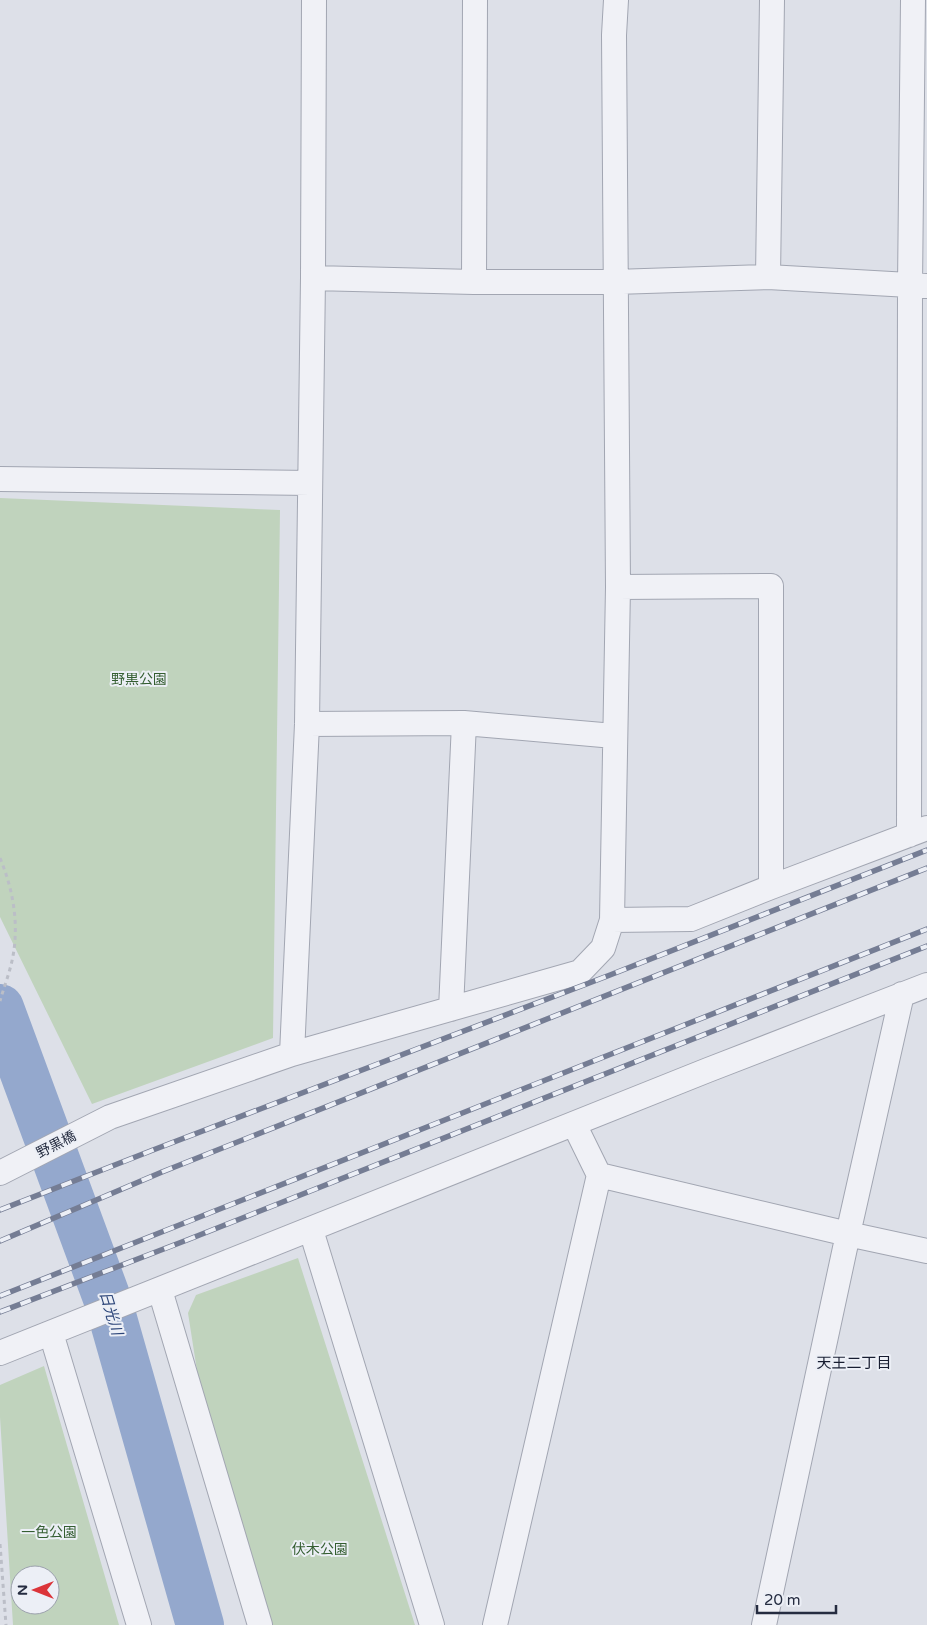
<svg xmlns="http://www.w3.org/2000/svg" width="927" height="1625" font-family="'Varela Round','Noto Sans JP',sans-serif">
  <style>
    .green { fill: #c0d3bd; fill-rule: evenodd }
    .lines { fill: none; stroke-linecap: round; stroke-linejoin: round }
    .river { stroke: #94a8cd; stroke-width: 48 }
    .minor-casing { stroke: #a2a6b2; stroke-width: 26 }
    .path { stroke: #bbbec7; stroke-width: 3; stroke-dasharray: 4 4; stroke-linecap: butt }
    .minor { stroke: #f0f1f6; stroke-width: 24 }
    .rail-casing { stroke: #757d94; stroke-width: 5.5 }
    .rail { stroke: #eceff6; stroke-width: 4; stroke-dasharray: 11; stroke-linecap: butt }
    .labels { text-anchor: middle; stroke-width: 4; stroke-linejoin: round; paint-order: stroke }
    .park-label { font-size: 14px; fill: #345e31; stroke: #eceff6 }
    .street-label { font-size: 14px; fill: #252c40; stroke: #eceff6 }
    .water-label { font-size: 15px; font-style: italic; fill: #2b4478; stroke: #eceff6 }
    .neighbourhood-label { font-size: 15px; fill: #171d31; stroke: #eceff6 }
  </style>
  <rect width="100%" height="100%" fill="#dde0e8"/>
  <path class="green" d="M0,498L280,510L273,1038L92,1104L0,917Z
    M298,1258L415,1625H272L198,1377L188,1313L196,1295Z
    M44,1366L119,1625H13L0,1417V1385ZM20,1575H50V1605H20Z"/>
  <g class="lines">
    <path class="river" d="M0,1008L108,1301L200,1625"/>
    <defs>
      <path id="minor" d="M768,277L772,0
        M313,278L474,282H615L768,277L927,286
        M474,282L475,0
        M0,479L310,483
        M618,587L771,586V887
        M307,724L464,723L614,736
        M909,835L910,286L913,0
        M612,920L618,587L614,35L616,0
        M451,1009L464,723
        M292,1054L307,724L313,278L314,0
        M0,1173L110,1117L292,1054L580,972L603,948L612,920L691,919L771,887L927,828
        M599,1175L848,1234L927,1251
        M311,1230L432,1625
        M160,1290L260,1625
        M51,1333L139,1625
        M0,1353L708,1070L927,985
        M495,1625L599,1175L574,1124
        M764,1625L848,1234L902,994"/>
    </defs>
    <use href="#minor" class="minor-casing"/>
    <path class="path" d="M0,858C13,889 19,923 13,956C10,972 4,987 0,1001
      M0,1544L6,1625"/>
    <use href="#minor" class="minor"/>
    <defs>
      <path id="rail" d="M0,1210L153,1150L610,975L927,850
        M0,1241L162,1172L927,868
        M0,1296L927,929
        M0,1312L187,1240L927,946"/>
    </defs>
    <use href="#rail" class="rail-casing"/>
    <use href="#rail" class="rail"/>
  </g>
  <g class="labels">
    <g class="park-label">
      <text x="139" y="684">野黒公園</text>
      <text x="49" y="1537">一色公園</text>
      <text x="320" y="1554">伏木公園</text>
    </g>
    <g class="street-label">
      <text transform="translate(56 1144) rotate(-27)" y="5">野黒橋</text>
    </g>
    <g class="water-label">
      <text transform="translate(111 1313) rotate(73)" y="5">日光川</text>
    </g>
    <g class="neighbourhood-label">
      <text x="854" y="1368">天王二丁目</text>
    </g>
  </g>
  <g transform="translate(35 1590) rotate(270)"><circle r="24" fill="#eceff6" stroke="#9ca1ad"/>
  <path d="M0-4L9 19L0 12L-9 19Z" fill="#db3439"/>
  <text y="-8" font-size="14" font-weight="bold" text-anchor="middle" fill="#252c40">N</text>
  </g>
  <path d="M757 1605v8h79v-8" fill="none" stroke="#252c40" stroke-width="2.5"/>
  <text x="764" y="1605" font-size="15" fill="#252c40" stroke="#eceff6" stroke-width="4" paint-order="stroke">20 m</text>
</svg>
